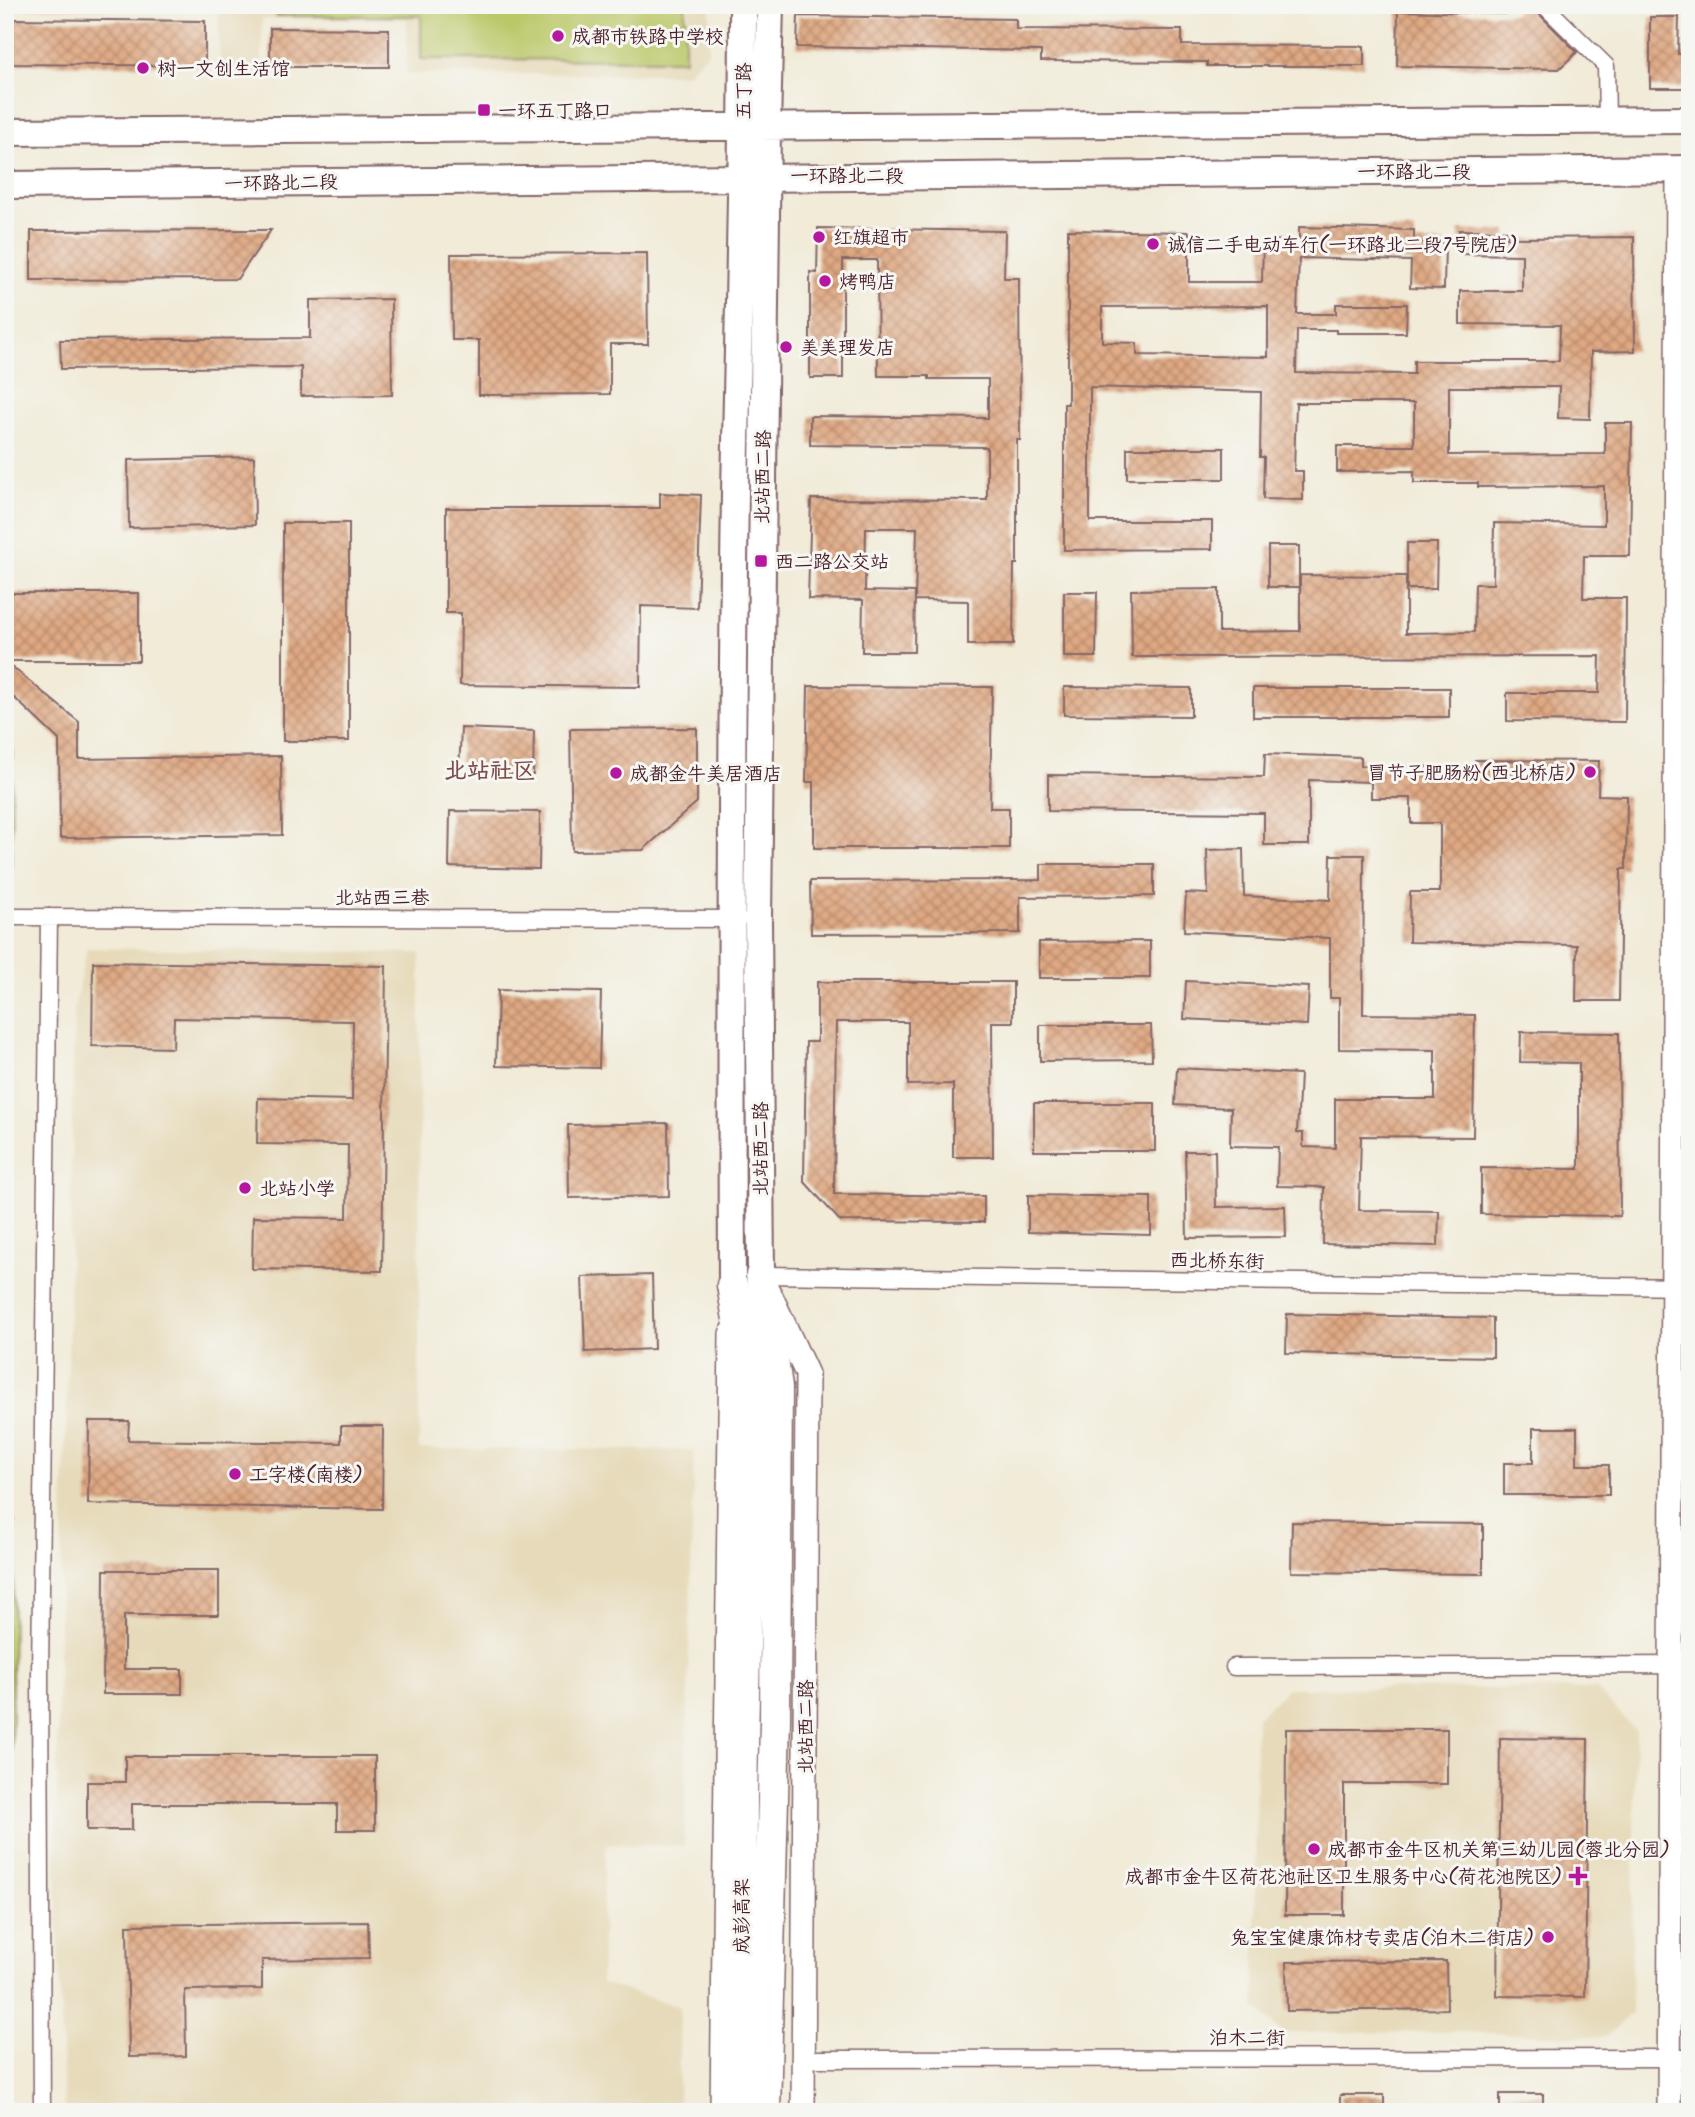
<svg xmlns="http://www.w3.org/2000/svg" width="1695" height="2117" font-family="Kalam,'LXGW WenKai TC',sans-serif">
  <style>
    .built { fill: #e6daba }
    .green { fill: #bbc869; stroke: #82744a; stroke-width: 2 }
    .building { fill: url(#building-cross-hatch); fill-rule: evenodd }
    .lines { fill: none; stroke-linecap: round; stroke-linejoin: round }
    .street-casing { stroke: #846668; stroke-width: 19 }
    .secondary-casing { stroke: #846668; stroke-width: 26 }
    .primary-casing { stroke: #846668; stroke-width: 30 }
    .highway-casing { stroke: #846668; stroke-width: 33 }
    .street { stroke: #fff; stroke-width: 16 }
    .secondary { stroke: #fff; stroke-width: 23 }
    .primary { stroke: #fff; stroke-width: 26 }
    .highway { stroke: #fff; stroke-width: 30 }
    .poi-dot { fill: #b5179e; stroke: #f6f6f2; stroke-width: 2.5 }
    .labels { text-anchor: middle; stroke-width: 6; stroke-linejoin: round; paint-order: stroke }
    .poi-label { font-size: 19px; fill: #4a1f2b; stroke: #f6f6f2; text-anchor: start }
    .street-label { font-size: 19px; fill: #4a1f2b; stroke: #f6f6f2 }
    .quarter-label { font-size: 23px; font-weight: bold; fill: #7e4f4a; stroke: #f6f6f2 }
  </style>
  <defs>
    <pattern id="building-cross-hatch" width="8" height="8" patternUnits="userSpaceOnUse" patternTransform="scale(1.75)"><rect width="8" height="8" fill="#dfa983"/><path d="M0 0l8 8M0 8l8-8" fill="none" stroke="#b7896b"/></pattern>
  </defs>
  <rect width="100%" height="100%" fill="#f6f6f2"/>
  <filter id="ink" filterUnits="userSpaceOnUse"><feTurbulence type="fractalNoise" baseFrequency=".0143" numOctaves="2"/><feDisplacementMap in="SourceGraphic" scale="14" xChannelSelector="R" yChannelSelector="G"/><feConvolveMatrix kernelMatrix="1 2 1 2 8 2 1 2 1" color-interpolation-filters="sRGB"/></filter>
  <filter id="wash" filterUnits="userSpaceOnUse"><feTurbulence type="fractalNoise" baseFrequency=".00686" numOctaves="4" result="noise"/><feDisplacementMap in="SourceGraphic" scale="28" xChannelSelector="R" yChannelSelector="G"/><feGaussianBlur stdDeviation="1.57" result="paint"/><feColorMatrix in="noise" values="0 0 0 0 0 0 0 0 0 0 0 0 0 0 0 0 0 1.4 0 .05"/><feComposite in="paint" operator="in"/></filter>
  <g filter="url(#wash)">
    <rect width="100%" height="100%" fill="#f1ebd8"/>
    <path class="built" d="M5,5H710L709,52L686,74H406L407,19H262V73L220,74L218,9H5Z
      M87,948L420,953L419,1449L694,1450L684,1846L606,1844L604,1874L601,1983L680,2007L678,2112H64L56,1866L59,1631L68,1369L74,1008Z
      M1287,1688L1596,1689L1636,1731L1631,2013L1606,2037L1465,2032L1283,2033L1255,2006L1256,1719Z"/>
    <path class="green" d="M276,5H685V60L421,59V16H276Z
      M5,743H12L11,881H5Z
      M5,1521H14L11,1775H5Z"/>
    <g id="blocks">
      <path class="building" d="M1523,5H1534L1537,12L1577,52L1559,69L1397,66L1398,11L1514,14Z
        M798,16L1016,19V29L1182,30V45L1364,46V66H1207V62L1041,61V51L797,47Z
        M1650,17H1679L1678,54H1690V88H1650Z
        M11,19L205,21V66L11,64Z
        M270,28L389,29V67H270Z
        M1299,227L1414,230V242L1445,243L1444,289L1410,288L1411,261L1299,258L1297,314H1336V304H1407L1406,333H1336V330H1297L1296,373L1414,374V361H1559L1560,325L1460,324V291H1522V255L1459,254V230L1507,231V238L1634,237L1635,351L1591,352L1590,419L1558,418L1559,387H1449V455L1605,454V423H1632L1630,556H1584L1583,598H1626L1625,722L1507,721V693H1599L1600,656L1132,657L1131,590L1219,589V632L1300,631V575L1406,576V633L1474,632L1475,584H1493L1494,523L1604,525V486L1478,487V483H1414V471L1337,472V446H1414V403H1296L1294,471H1303V500L1263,499L1264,457H1260L1261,392L1090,387V521H1212V549L1064,550V404H1068V230L1189,232V282H1262L1263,240L1299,241ZM1268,306V357L1137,355V343L1102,342V307Z
        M818,228L1005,231L1004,278H1019L1020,440H1017V564H1014L1013,645H968V601L915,600L917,528H866L865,591L915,592L914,652H862L863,600L808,599L811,499L987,500V447L810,445V416L988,418V379H929V376H878L877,260H843V378H810V272L817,273Z
        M271,230L237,279L31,280V231Z
        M647,253L648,344H610V394L479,395V340H452L451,254Z
        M391,299L392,395L301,396V367L61,369L60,340L310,338V300Z
        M1127,448H1224V479H1127Z
        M254,457L255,525L129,528L128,460Z
        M660,493L701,495L697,608L641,606L640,687L460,685L461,613H446V508H660Z
        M283,523H349V741H283Z
        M1407,543H1437L1436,589H1407Z
        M1268,546H1299V587H1268Z
        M1064,592H1097L1096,657H1064Z
        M5,593H139V661H5Z
        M5,661L79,722V759L281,756L282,835L60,838L59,740L5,689Z
        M808,686L992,687L990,808H1009V848H814V782H806Z
        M1064,687L1191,688V716L1064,715Z
        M1253,688H1449V717H1253Z
        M461,728L534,731L533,775L459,773Z
        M697,728V802L643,850L572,851L570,729Z
        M1265,754L1361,757V766L1475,767V760L1599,761L1598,795L1627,796L1626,869H1621L1619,1001H1576L1577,945L1409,942L1410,892H1440V823H1411V798H1371V782L1309,780V845H1264V813L1048,811V775L1264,777Z
        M450,811L540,812L539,869L449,867Z
        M1243,849L1244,896L1330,900L1331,855H1364L1363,1014L1475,1015L1473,1137L1361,1136L1359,1210L1439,1211L1438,1246L1323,1244L1324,1187L1277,1186L1278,1147L1230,1146L1231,1108L1175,1105L1177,1068L1300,1074L1297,1133H1303V1147L1335,1148V1099H1435V1050L1339,1049V998H1330V938L1184,931L1186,893L1208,894L1207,850Z
        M1041,864H1154V896L1020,897V933L811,934L810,881L1041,880Z
        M1150,941V978H1039V942Z
        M93,962L386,966L382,1271L252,1269L253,1217L347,1218L348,1145L257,1144L258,1098L352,1100L353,1021L174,1018L173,1048L92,1046Z
        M1186,981L1309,987L1307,1025L1184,1019Z
        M817,982H1013V1022H992L993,1157H953V1084L908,1085V1022H836L834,1194L984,1196V1222L840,1221L804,1181L806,1042H817Z
        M498,990L601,992L599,1068L496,1066Z
        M1040,1025H1151L1152,1060L1040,1061Z
        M1521,1032L1619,1033L1620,1216L1481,1214V1168L1579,1169V1063L1520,1062Z
        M1034,1103H1155V1151H1034Z
        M668,1123L669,1196L569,1198L568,1125Z
        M1185,1151H1215L1216,1207L1285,1206L1286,1237L1187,1238Z
        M1028,1195L1151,1197V1235L1028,1232Z
        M652,1275L654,1349L585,1352L582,1277Z
        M1287,1314L1493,1318V1357L1286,1353Z
        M89,1421H129L128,1440L341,1443V1426H383L382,1509L88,1504Z
        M1533,1428H1577V1465H1609V1495H1504V1463H1533Z
        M1292,1522L1483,1524V1574L1291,1572Z
        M104,1570H219V1615H124V1669H182V1694H103Z
        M1286,1729H1447V1784H1344V1915H1285Z
        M1500,1738L1588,1739L1585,1997L1497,1996Z
        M125,1756H375V1830H337V1804H132V1830H87V1782H125Z
        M368,1922L369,1958L262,1960V1989L185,1990L186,2056L129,2057L127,1925Z
        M1446,1961L1447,2009L1287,2011L1286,1962Z
        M1500,2094H1543V2112H1500Z
        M1340,2095H1384V2112H1340Z"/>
    </g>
  </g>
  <g filter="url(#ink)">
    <use href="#blocks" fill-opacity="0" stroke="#846668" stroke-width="2"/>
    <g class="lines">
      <defs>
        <path id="street" d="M1544,5L1606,66L1607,119
          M5,917L738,919
          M761,1275L1690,1287
          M1234,1667L1690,1665
          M803,2059L1690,2058
          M42,2112L40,1675L49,917"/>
        <path id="secondary" d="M770,1294L807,1374L803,2112
          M722,2112L731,1334
          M1669,2112L1678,169"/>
        <path id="primary" d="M5,132L1690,120
          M5,185L1690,169
          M761,1275L758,919L767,127L770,5
          M732,1285C731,1022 731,758 735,494C738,331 743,168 743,5"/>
        <path id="highway" d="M761,1275L777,1387L775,1720L765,2112
          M732,1285L750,1387L742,1799L740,2112"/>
      </defs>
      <use href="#street" class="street-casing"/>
      <use href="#secondary" class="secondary-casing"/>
      <use href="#primary" class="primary-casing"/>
      <use href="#highway" class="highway-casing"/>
      <use href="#street" class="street"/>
      <use href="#secondary" class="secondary"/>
      <use href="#primary" class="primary"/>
      <use href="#highway" class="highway"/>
    </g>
  </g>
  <g class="poi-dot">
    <circle cx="558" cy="36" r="7"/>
    <circle cx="143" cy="68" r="7"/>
    <rect x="477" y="103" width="14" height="14" rx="3.5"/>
    <circle cx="819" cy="237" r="7"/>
    <circle cx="1153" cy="244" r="7"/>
    <circle cx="825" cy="281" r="7"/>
    <circle cx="786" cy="347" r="7"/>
    <rect x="754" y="554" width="14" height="14" rx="3.5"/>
    <circle cx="1590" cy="772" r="7"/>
    <circle cx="616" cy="773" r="7"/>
    <circle cx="245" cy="1188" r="7"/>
    <circle cx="235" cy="1474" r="7"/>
    <circle cx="1314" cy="1849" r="7"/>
    <path d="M1574.5 1865.5h7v7h7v7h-7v7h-7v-7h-7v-7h7z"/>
    <circle cx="1548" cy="1937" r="7"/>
  </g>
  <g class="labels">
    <g class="poi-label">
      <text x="572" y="43">成都市铁路中学校</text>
      <text x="157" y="75">树一文创生活馆</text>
      <text x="498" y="117">一环五丁路口</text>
      <text x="833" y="244">红旗超市</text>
      <text x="1167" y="251">诚信二手电动车行(一环路北二段7号院店)</text>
      <text x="839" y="288">烤鸭店</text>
      <text x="800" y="354">美美理发店</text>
      <text x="775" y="568">西二路公交站</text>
      <text x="1576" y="779" text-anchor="end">冒节子肥肠粉(西北桥店)</text>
      <text x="630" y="780">成都金牛美居酒店</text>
      <text x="259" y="1195">北站小学</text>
      <text x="249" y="1481">工字楼(南楼)</text>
      <text x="1328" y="1856">成都市金牛区机关第三幼儿园(蓉北分园)</text>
      <text x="1562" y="1883" text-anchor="end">成都市金牛区荷花池社区卫生服务中心(荷花池院区)</text>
      <text x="1534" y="1944" text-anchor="end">兔宝宝健康饰材专卖店(泊木二街店)</text>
    </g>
    <g class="street-label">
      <text transform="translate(743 91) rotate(-90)" y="7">五丁路</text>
      <text x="1414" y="178">一环路北二段</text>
      <text x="847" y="182">一环路北二段</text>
      <text transform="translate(281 182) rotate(-1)" y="7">一环路北二段</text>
      <text transform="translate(762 477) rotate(-89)" y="7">北站西二路</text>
      <text x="382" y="904">北站西三巷</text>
      <text transform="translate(760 1149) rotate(-90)" y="7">北站西二路</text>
      <text transform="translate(1217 1260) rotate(1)" y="7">西北桥东街</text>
      <text transform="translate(805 1727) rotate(-90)" y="7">北站西二路</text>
      <text transform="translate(741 1916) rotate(-90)" y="7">成彭高架</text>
      <text x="1247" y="2044">泊木二街</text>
    </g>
    <g class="quarter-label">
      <text x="490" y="778">北站社区</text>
    </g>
  </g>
  <rect width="1695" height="2117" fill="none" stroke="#f6f6f2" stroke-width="28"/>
</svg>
